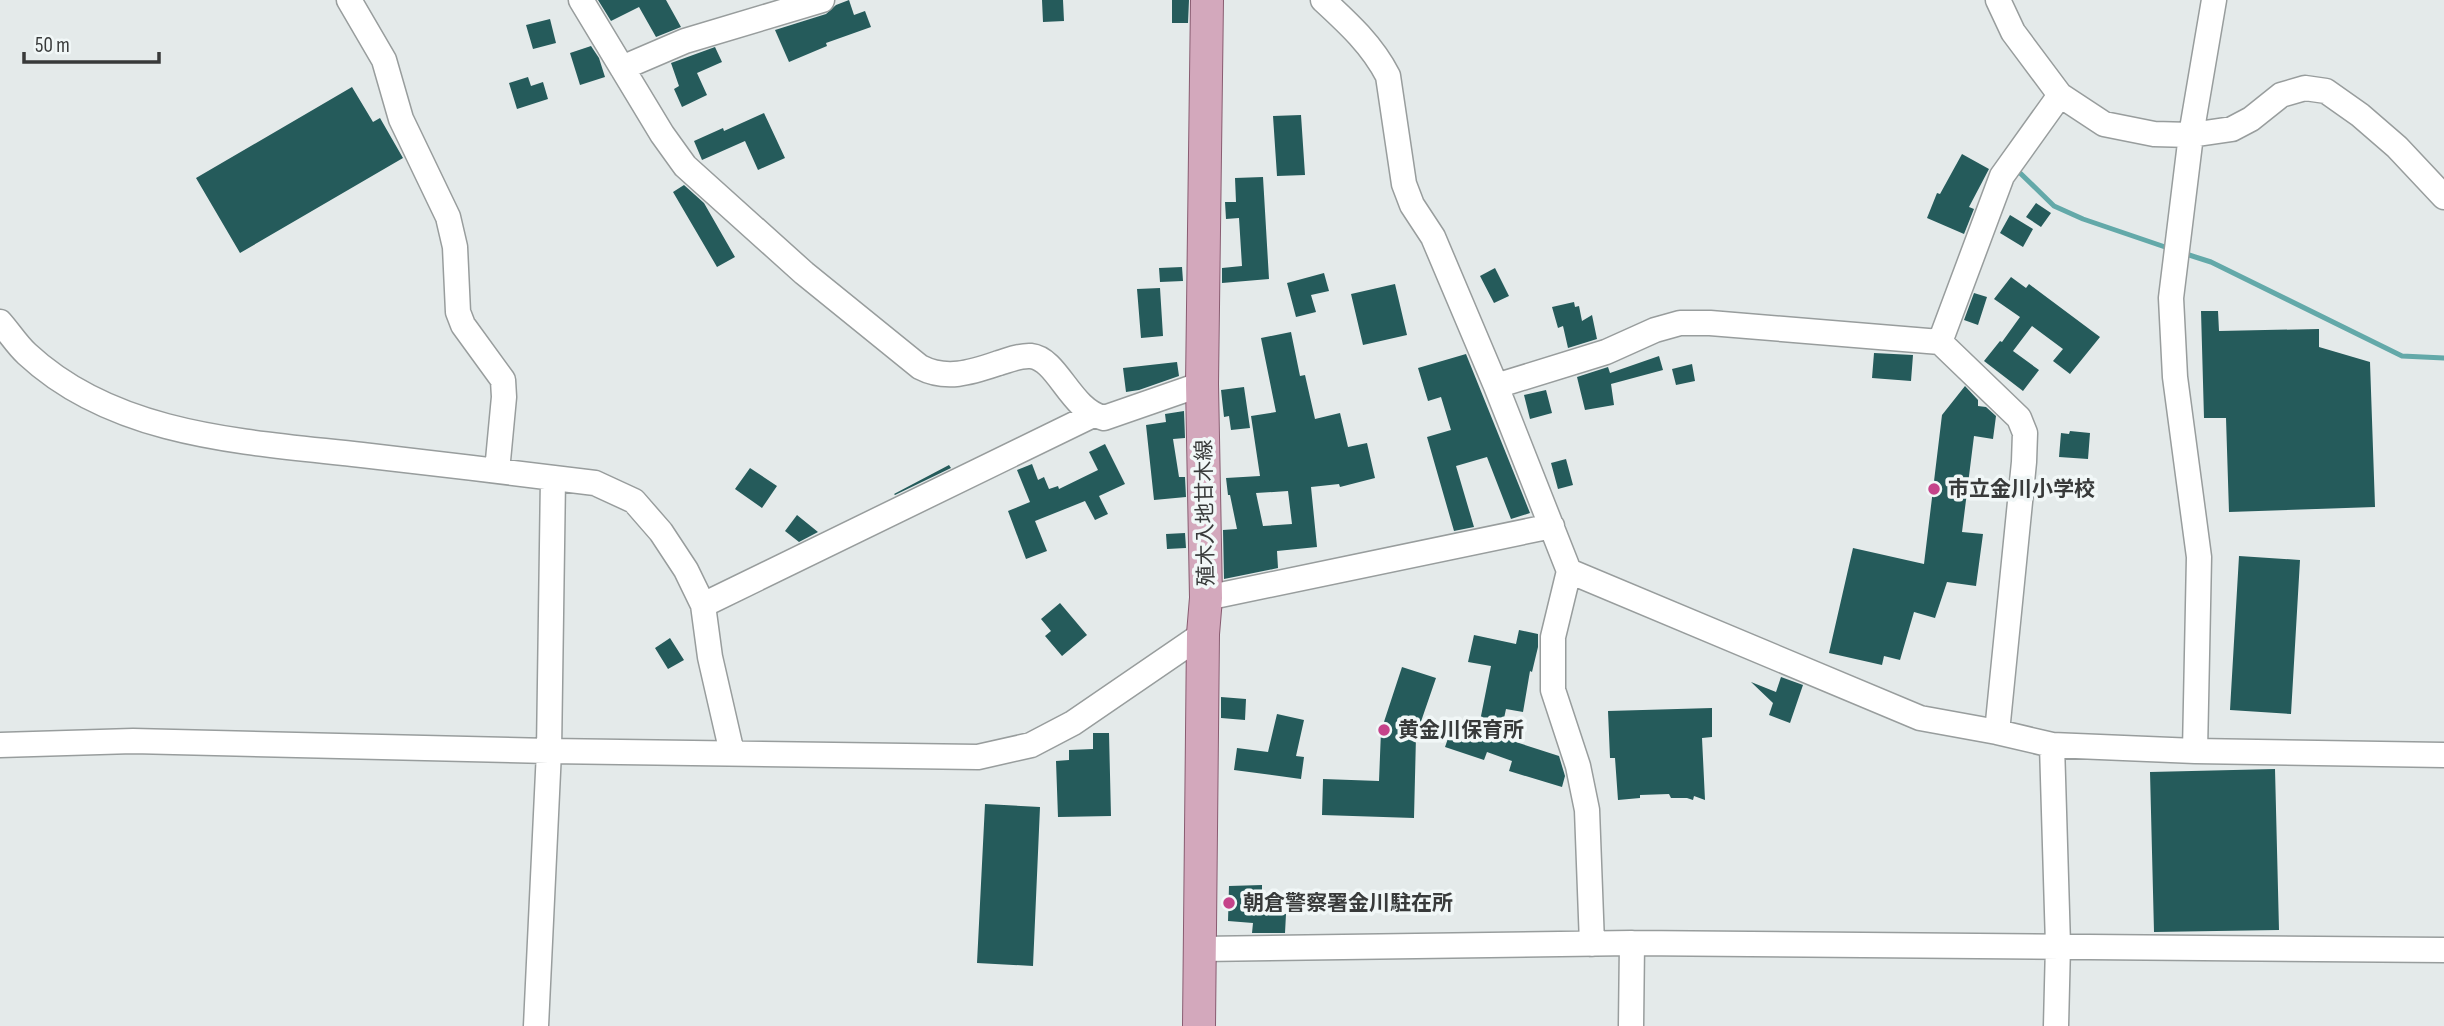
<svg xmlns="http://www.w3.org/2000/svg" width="2444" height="1026" font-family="'Sofia Sans Condensed','Noto Sans JP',sans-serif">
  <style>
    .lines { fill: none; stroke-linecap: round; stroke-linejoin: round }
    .stream { stroke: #63a9a9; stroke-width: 5 }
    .building { fill: #255b5b; fill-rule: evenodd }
    .minor-casing { stroke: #989d9d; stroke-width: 27 }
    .major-casing { stroke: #895c71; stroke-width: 34 }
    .minor { stroke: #fff; stroke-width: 24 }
    .major { stroke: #d3a8bc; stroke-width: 32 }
    .poi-dot { fill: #c5438a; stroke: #f1f7f7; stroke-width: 2.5 }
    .labels { text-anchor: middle; stroke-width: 7; stroke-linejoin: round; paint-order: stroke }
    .poi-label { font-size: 21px; font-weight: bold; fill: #383a3a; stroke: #f1f7f7; text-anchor: start }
    .street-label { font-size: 21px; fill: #383a3a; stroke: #f1f7f7 }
  </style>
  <rect width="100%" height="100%" fill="#e4eaea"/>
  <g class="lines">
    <path class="stream" d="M2018,171L2054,206L2083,219L2171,249
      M2183,253L2211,262L2402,356L2444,358"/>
  </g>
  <path class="building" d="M598,0H666L681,27L656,37L639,7L611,21Z
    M849,0L854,15L865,11L871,27L826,43L827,46L789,62L775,30L826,14L836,5Z
    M1042,0H1063L1064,21L1043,22Z
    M1172,0H1189L1188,23H1172Z
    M550,19L556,43L533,49L526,25Z
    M591,46L599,58L605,77L580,85L570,53Z
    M715,47L722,62L697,73L707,95L682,107L674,89L679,86L671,63Z
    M528,77L531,86L543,82L548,99L517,109L509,83Z
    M352,87L373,122L380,118L403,158L240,253L196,178Z
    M764,113L785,158L758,170L745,141L702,160L694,141L723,128L724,131Z
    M1301,115L1305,175L1277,176L1273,116Z
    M1962,154L1989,169L1969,207L1974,209L1964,234L1927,218L1937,193L1940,194Z
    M1263,177L1269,279L1222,283V268L1242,266L1239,218L1226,219L1225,202H1236L1235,178Z
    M684,185L704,203L735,257L717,267L673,192Z
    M2036,203L2051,213L2041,227L2026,217Z
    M2010,215L2033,229L2023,247L2000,233Z
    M1182,267L1183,281L1160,282L1159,268Z
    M1495,268L1509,296L1494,303L1480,276Z
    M1324,273L1329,291L1311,295L1316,312L1296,317L1287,283Z
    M2011,277L2026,288L2029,284L2100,337L2070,374L2053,361L2063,349L2032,326L2013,351L2039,370L2023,391L1984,361L2000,341L2002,342L2020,317L1994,299Z
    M1395,284L1407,335L1363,345L1351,294Z
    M1160,288L1163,336L1141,338L1137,289Z
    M1974,293L1987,297L1978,325L1964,320Z
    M1574,302L1575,307L1579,306L1582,321L1592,315L1597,339L1568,348L1563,326L1558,328L1552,307Z
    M2201,311H2218L2219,331L2319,329V347L2370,362L2375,507L2229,512L2226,418H2204Z
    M1291,332L1300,376L1305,375L1315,419L1340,413L1348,447L1367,443L1375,478L1340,487L1339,484L1311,487L1317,547L1277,551L1278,568L1224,579L1223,530L1237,529L1230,495H1228L1226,478L1260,476L1251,416L1276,412L1261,338ZM1288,491L1292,524L1263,526L1256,493Z
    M1874,353L1913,355L1911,381L1872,378Z
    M1466,354L1530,513L1511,519L1487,457L1456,466L1474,527L1454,531L1427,437L1451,430L1441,397L1428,401L1418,368Z
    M1659,356L1663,370L1611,384L1614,405L1585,410L1577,377L1608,367L1610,373Z
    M1177,362L1179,376L1139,390L1126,392L1123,368Z
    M1692,364L1695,381L1676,385L1672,369Z
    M1965,386L1978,400V406L1986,407L1996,416L1993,439L1974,436L1962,532L1983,534L1976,586L1947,582L1935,618L1914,612L1900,660L1884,656L1882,665L1829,653L1853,548L1924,564L1942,415Z
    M1244,387L1250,428L1231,430L1229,416L1224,417L1221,390Z
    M1546,390L1552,413L1530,419L1524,395Z
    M1184,411L1185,438L1173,439L1179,477H1185L1186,497L1154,500L1146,425L1166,422L1165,414Z
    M2070,431L2090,433L2088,459L2059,457L2061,433L2069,434Z
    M1105,444L1125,484L1099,496L1108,514L1095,520L1085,501L1035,521L1047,551L1026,559L1008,511L1030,502L1017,470L1032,464L1038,480L1044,477L1049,489L1058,486L1059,489L1098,470L1089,452Z
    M1566,459L1573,485L1558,489L1551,463Z
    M949,465L951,468L895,495L894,494Z
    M750,468L777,486L762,508L735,489Z
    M797,515L818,532L799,542L785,531Z
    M1185,533L1186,548L1167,549L1166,534Z
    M2239,556L2300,560L2291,714L2230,710Z
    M1060,603L1087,635L1062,656L1045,636L1051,631L1041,619Z
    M1519,630L1538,634V647L1532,672L1530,671L1523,712L1506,709L1500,737L1559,756L1565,776L1562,787L1509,771L1512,761L1487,752L1484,760L1445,747L1452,727L1477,736L1491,666L1468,662L1474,635L1516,644Z
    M670,638L684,660L668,669L655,648Z
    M1402,667L1436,678L1416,736L1414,818L1322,815L1323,779L1379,781L1381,731Z
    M1781,677L1803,685L1790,723L1769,715L1773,703L1751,682L1776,692Z
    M1221,697L1246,699L1245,720L1221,718Z
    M1712,708V737L1702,738L1705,800L1694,796L1693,800L1687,798H1671L1669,794L1640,795V798L1618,800L1615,758H1610L1608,711Z
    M1277,714L1304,720L1296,756L1304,757L1301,779L1234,770L1237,748L1268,752Z
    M1093,733H1109L1111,816L1058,817L1056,761L1069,760V750L1093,749Z
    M2275,769L2279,930L2154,932L2150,772Z
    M985,804L1040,807L1033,966L977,963Z
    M1262,885V912L1286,914L1285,933H1252L1253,923L1228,921L1229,886Z"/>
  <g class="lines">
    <defs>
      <path id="minor" d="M349,0L384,60L401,119L448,217L455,247L458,312L463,325L503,380L504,397L497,471
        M581,0L662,134L685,166L804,273L920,367C947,381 972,372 999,363C1009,360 1020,355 1031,356C1058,359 1070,410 1104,418L1202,384
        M1323,0C1348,23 1372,45 1388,76L1404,184L1412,205L1433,237L1496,386L1569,571L1553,637V690L1578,766L1587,810L1592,944
        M1998,0L2013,32L2060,95L2104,124L2154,134L2191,135L2232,129L2251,119L2281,95L2305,88L2326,91L2360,115L2397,147L2444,197
        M622,68L685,41L822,0
        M0,322C9,332 17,345 27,354C116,437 248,442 362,455C440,464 517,473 595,483L634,501L661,532L686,570L703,605L710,657L732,753
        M1940,342L2002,176L2060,95
        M1496,386L1606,352L1655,330L1680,323H1710L1940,342L2019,418L2025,433L2024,462L1997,732
        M1569,571L1920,718L1997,732L2052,745L2195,751L2444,755
        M1206,598L1552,526
        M703,605L1093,415
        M0,745L133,741L549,751L978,757L1031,745L1073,723L1203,634
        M2052,745L2058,945L2056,1026
        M2195,751L2199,557L2175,377L2171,298L2191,135L2214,0
        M1201,949L1632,943L2444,950
        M536,1026L549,751L553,478
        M1631,1026L1632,943"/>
      <path id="major" d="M1199,1026L1203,634L1206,598L1202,384L1207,0"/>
    </defs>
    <use href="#minor" class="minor-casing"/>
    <use href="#major" class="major-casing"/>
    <use href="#minor" class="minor"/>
    <use href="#major" class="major"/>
  </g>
  <g class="poi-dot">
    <circle cx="1934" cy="489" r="7"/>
    <circle cx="1384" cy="730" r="7"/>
    <circle cx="1229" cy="903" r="7"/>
  </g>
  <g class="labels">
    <g class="poi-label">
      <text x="1948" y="496">市立金川小学校</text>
      <text x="1398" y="737">黄金川保育所</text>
      <text x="1243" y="910">朝倉警察署金川駐在所</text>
    </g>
    <g class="street-label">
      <text transform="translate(1205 513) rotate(-91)" y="7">殖木入地甘木線</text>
    </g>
  </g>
  <path d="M24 52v10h135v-10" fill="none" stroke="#383a3a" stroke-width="3.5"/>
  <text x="35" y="52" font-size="21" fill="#383a3a" stroke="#f1f7f7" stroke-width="5" paint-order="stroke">50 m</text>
</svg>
